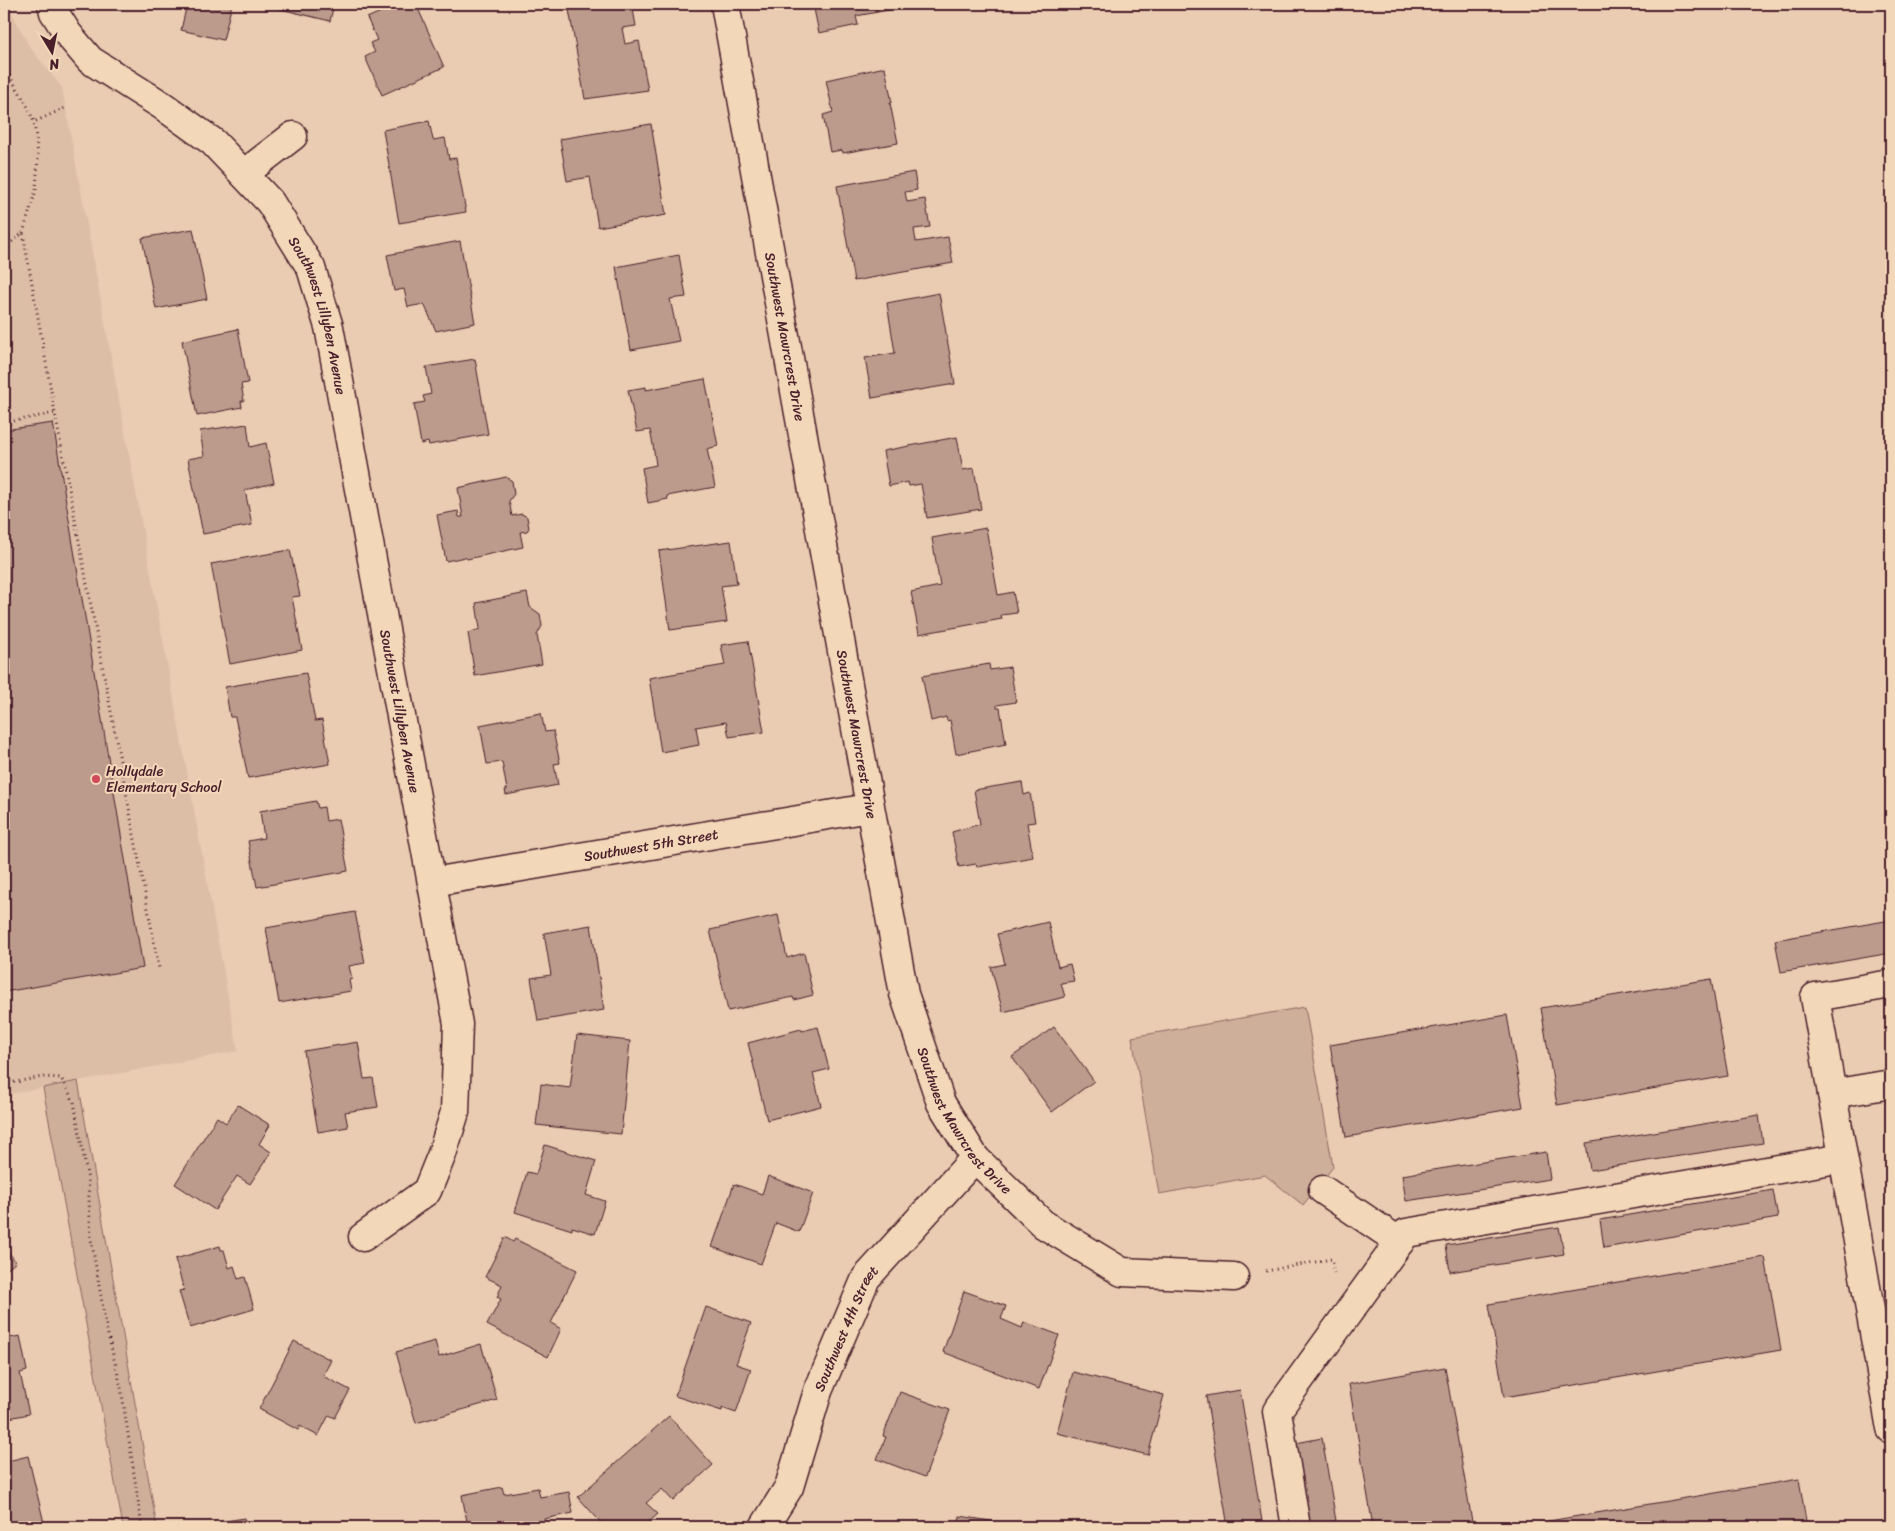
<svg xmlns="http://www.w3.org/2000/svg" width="1895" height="1531" font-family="Sriracha,sans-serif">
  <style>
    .built { fill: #dcbda6 }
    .green { fill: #ceaf9a; stroke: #8c6762 }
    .building { fill: #bc9b8c; stroke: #4a1f2b }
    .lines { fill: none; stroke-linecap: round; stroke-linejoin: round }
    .minor-casing { stroke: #4a1f2b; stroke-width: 31 }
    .path { stroke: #4a1f2b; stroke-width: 3; stroke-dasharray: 1 4; stroke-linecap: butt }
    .minor { stroke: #f3d7b9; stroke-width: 28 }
    .poi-dot { fill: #d1495b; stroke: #f3d7b9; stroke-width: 2 }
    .labels { text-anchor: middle; stroke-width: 4; stroke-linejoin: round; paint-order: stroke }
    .street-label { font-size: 14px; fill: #4a1f2b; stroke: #f3d7b9 }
    .poi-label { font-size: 14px; fill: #4a1f2b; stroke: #f3d7b9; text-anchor: start }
  </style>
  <rect width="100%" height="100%" fill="#e9ccb1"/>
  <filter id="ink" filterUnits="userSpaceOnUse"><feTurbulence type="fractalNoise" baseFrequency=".02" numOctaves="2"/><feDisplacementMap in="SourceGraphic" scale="10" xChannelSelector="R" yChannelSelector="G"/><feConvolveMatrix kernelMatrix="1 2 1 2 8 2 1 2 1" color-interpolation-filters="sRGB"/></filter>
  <g filter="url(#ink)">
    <path class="built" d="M4,4H7L29,46L62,88L238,1051L4,1095Z"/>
    <path class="green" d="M1305,1007L1333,1167L1303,1205L1265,1175L1159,1194L1132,1037Z
      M78,1081L157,1527H123L43,1088Z"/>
    <path class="building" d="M187,4H232L223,40L181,30Z
      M260,4H334L330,21Z
      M399,4H416L444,67L382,95L365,57L375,52L370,43L377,40L367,18Z
      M568,4H632L636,26L622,28L625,44L639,41L648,90L585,99Z
      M813,4H899L900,8L856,16L858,25L819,33Z
      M885,67L892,103H890L898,143L843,153L842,150L830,152L823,115L833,112L826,80Z
      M429,121L433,140L445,138L449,159L456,158L466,212L399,223L383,130Z
      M651,124L666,215L598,227L590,177L567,181L560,139Z
      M914,172L917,190L905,192L907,202L925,199L930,227L914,229L916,242L948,237L953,263L854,281L837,186Z
      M193,229L207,299L156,309L142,238Z
      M460,241L475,323L436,331L424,304L408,307L404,289L394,291L387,255Z
      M679,255L686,297L670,299L679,341L631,350L616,267Z
      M939,293L955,384L872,398L865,358L895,353L887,303Z
      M238,329L248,383L241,384L244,401H241L242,407L197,416L182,341Z
      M475,359L488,434L429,445L428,442L421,444L414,404L425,402L423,396L431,394L426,367Z
      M705,379L718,446L707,449L715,487L667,496L668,499L648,503L642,468L656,465L653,445L650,430L637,432L628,390L646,387V390Z
      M53,423L143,968L4,992V430Z
      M247,424L250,447L266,443L274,483L245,490L252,525L203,534L188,459L204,456L200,431Z
      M957,437L963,470L974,468L981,509L927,518L921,484L909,486L908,482L889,486L883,451Z
      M506,477L512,481L514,494L509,501L512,516L522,514L527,517L529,528L527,531L520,532L523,547L467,559L465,557L446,561L437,515L458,511L459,517H463L458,488Z
      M986,528L998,595L1013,592L1017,613L1001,615L1002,619L919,634L911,592L940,586L932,538Z
      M731,541L737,584L721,586L727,622L670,630L659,551Z
      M290,550L300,596L292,597L302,650L230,664L211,564Z
      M527,593L530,607L540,614L542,626L537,635L542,664L475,676L468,633L480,629L476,603Z
      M748,641L764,732L729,737L726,722L696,727L699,745L661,752L649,678L725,665L721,645Z
      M989,664L990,670L1010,667L1016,702L997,705V708H1000L1006,744L956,754L950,720L947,721L946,717L931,721L922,676Z
      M306,673L315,721L322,720L330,764L248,778L238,727H237L235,717H230L225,687Z
      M541,713L545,732L553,731L560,763L554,764L558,785L506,795L505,790H507L502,762L487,764L480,725Z
      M1022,782L1024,795L1030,793L1035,822L1027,823L1033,857L977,867L976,864L959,867L952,832L980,824L974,790Z
      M316,801L318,808L324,807L326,821L338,819L348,871L257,887L248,841L264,838L260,811Z
      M355,912L365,963L349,966L352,979L349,980L351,991L279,1003L266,928Z
      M778,915L787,958L804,953L813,995L794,1000L793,997L728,1011L710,930Z
      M1891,920V953L1781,972L1775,940Z
      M1048,922L1058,967L1070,964L1074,981L1061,983L1065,997L1003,1012L991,967L1005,964L997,934Z
      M591,925L604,1010L538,1021L531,978L551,975L544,933Z
      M1711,979L1728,1076L1557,1105L1541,1008Z
      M1507,1015L1523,1107L1346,1137L1330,1045Z
      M818,1027L829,1069L813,1073L821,1106L767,1120L748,1043L801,1029L802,1031Z
      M1054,1027L1094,1081L1052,1112L1012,1057Z
      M577,1035L630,1041L621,1134L536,1125L541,1084L570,1088Z
      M358,1042L364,1079L373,1078L378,1107L345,1112L348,1127L318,1132L304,1051Z
      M238,1105L270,1125L259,1144L271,1152L250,1184L237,1176L215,1210L175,1184L217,1117L226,1123Z
      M1759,1115L1763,1143L1590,1170L1586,1143Z
      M545,1145L596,1161L586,1195L605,1201L595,1234L572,1227V1230L515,1212L527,1172L536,1174Z
      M1546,1152L1550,1179L1406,1201L1402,1175Z
      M768,1176L813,1193L799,1232L776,1223L761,1264L712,1247L734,1184L762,1194Z
      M1773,1190L1778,1218L1604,1248L1600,1220Z
      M1559,1227L1564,1254L1450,1272L1446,1245Z
      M505,1237L513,1242L515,1239L577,1270L551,1323L561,1329L548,1357L487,1325L501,1299L497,1297L502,1285L485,1277Z
      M4,1246L16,1262L4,1272Z
      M220,1246L221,1250H224L229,1268L234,1266L238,1279L245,1277L254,1309L190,1328L179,1291L184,1290L175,1259Z
      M1765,1257L1781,1350L1504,1397L1489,1304Z
      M964,1291L1006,1306L1001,1319L1022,1328L1024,1322L1059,1335L1039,1389L943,1352Z
      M706,1307L751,1323L736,1364L751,1369L736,1413L722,1408V1411L675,1396Z
      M1891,1318V1346L1887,1319Z
      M20,1336L27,1371L20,1373L29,1414L4,1419V1339Z
      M294,1341L331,1360L323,1376L350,1390L335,1418L329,1415L318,1436L300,1426L298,1430L259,1409Z
      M435,1341L439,1357L481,1344L497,1400L416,1423L396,1352Z
      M1445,1367L1473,1527H1373L1349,1384Z
      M1073,1372L1164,1395L1148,1455L1057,1433Z
      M1240,1390L1263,1527H1228L1206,1396Z
      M900,1392L950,1410L925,1477L877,1459L886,1437L883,1436Z
      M669,1416L713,1465L673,1501L662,1489L646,1503L658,1514L643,1527H605L578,1497Z
      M1322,1438L1336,1521L1310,1526L1296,1443Z
      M28,1456L45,1527H4V1462Z
      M1799,1479L1807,1527H1531V1524Z
      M502,1487L504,1494L538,1488L540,1497L569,1492L573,1513L544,1519L546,1527H468L462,1495Z
      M960,1516L1015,1525V1527H958Z
      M244,1518L246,1527H227L226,1521Z"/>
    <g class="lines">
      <defs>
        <g id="minor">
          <path id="s1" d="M52,4L54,12L68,34L90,60L163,106L213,142L270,202L311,268L329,327L458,1024L455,1112L442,1154L427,1191L363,1237"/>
          <path id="s2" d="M725,4L904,994L941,1103L975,1158L1043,1224L1122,1272L1234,1277"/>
          <path d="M245,173L293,136"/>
          <path id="s3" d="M433,882L869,808"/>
          <path d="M1891,984L1815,997L1891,1429"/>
          <path d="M1832,1094L1891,1084"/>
          <path d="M1323,1190L1400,1242"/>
          <path id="s4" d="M764,1527L789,1487L818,1391L866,1278L975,1158"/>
          <path d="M1296,1527L1277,1411L1406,1233L1843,1158"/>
        </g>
      </defs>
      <use href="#minor" class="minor-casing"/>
      <path class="path" d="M4,67L26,103L34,122L65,108
        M23,233L36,190L38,155L34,122
        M4,248L23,233L55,413
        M4,423L55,413L159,968
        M4,1084L42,1077L61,1078L74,1102L88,1180L91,1239L107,1331L121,1387L142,1527
        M1266,1271L1331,1259L1334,1273"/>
      <use href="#minor" class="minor"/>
    </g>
  </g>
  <circle class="poi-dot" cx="96" cy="779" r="5"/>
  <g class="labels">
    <g class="street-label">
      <text dy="5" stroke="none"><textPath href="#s1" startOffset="424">Southwest Lillyben Avenue</textPath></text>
      <text dy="5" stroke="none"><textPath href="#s2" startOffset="338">Southwest Mawrcrest Drive</textPath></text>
      <text dy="5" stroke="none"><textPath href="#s1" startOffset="829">Southwest Lillyben Avenue</textPath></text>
      <text dy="5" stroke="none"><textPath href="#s2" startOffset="742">Southwest Mawrcrest Drive</textPath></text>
      <text dy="5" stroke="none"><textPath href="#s3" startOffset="221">Southwest 5th Street</textPath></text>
      <text dy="5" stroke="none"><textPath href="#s2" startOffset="1148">Southwest Mawrcrest Drive</textPath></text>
      <text dy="5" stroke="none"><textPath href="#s4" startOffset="216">Southwest 4th Street</textPath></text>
    </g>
    <g class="poi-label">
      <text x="106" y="776">Hollydale<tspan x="106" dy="16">Elementary School</tspan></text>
    </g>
  </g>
  <rect width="1895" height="1531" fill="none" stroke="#f3d7b9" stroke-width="20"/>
  <rect x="10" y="10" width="1875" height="1511" fill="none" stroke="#4a1f2b" stroke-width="2" filter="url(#ink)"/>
  <g transform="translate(52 52) rotate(170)" stroke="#f3d7b9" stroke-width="4" paint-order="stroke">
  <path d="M0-4L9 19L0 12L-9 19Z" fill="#4a1f2b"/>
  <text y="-8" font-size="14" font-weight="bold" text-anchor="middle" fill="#4a1f2b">N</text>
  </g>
</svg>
